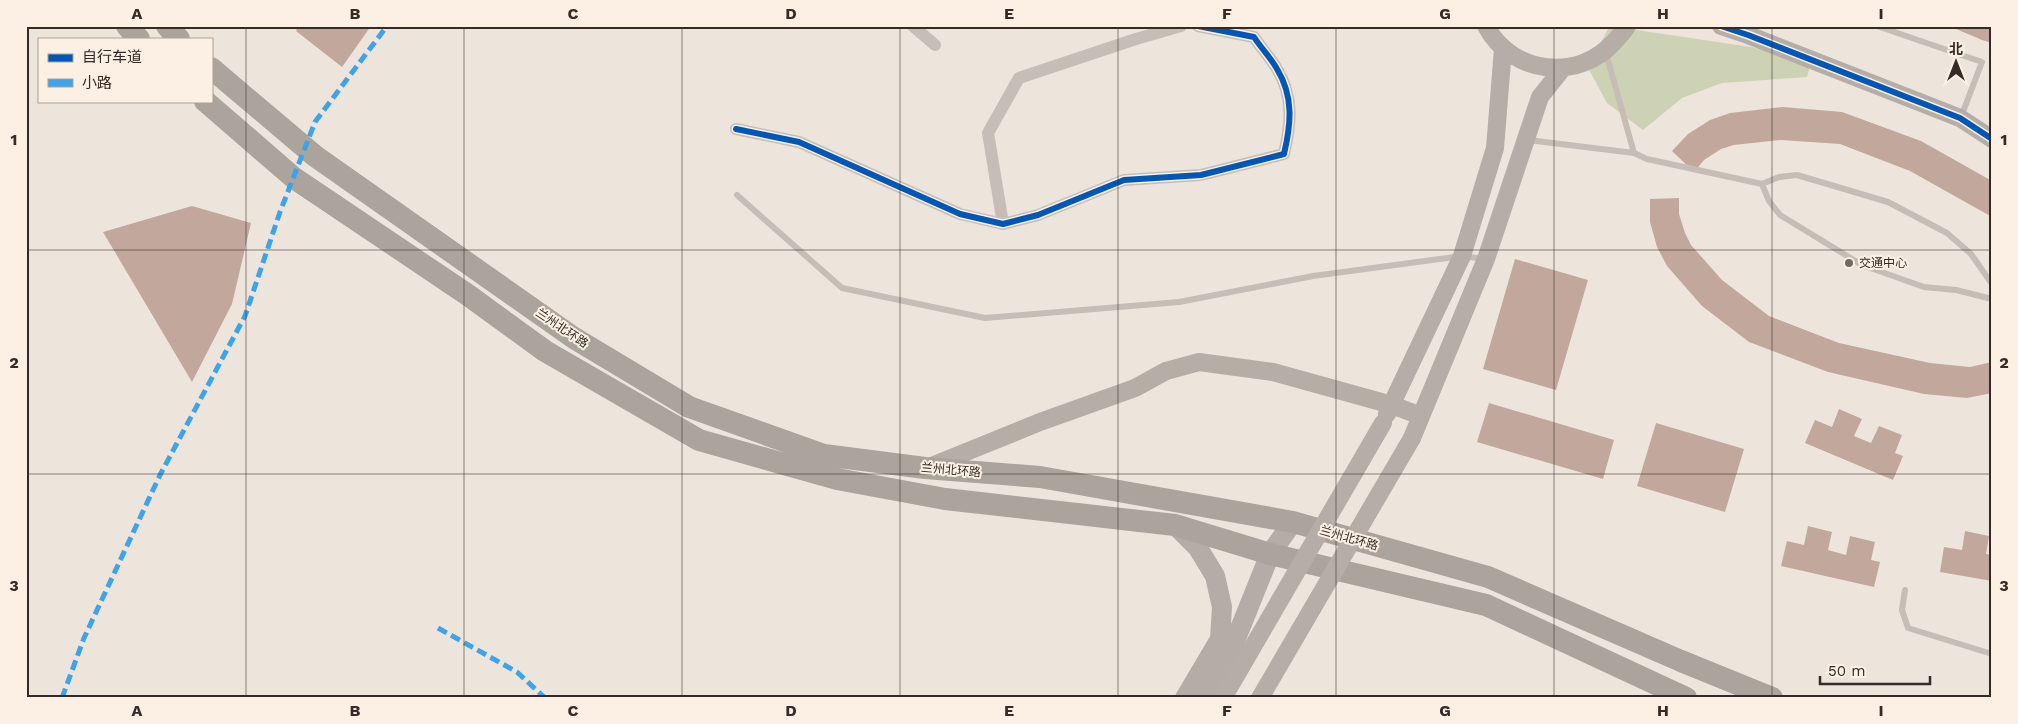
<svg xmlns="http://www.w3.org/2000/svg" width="2018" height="724" font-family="'Work Sans','Noto Sans SC',sans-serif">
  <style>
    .green { fill: #cdd2b5 }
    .building { fill: #c2a89c }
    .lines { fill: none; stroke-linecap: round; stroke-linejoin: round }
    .lane { stroke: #c5bdb6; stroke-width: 6 }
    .street { stroke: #c5bdb6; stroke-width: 12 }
    .secondary { stroke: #b6aea6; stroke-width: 18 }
    .primary { stroke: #b4aca5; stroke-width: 20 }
    .highway { stroke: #aba49c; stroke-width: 22 }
    .secondary-bridge { stroke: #b6aea6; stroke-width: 18 }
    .quiet { stroke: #3ea3eb; stroke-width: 5; stroke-dasharray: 10 5; stroke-linecap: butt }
    .cycleway-casing { stroke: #fbf0e3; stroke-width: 9 }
    .cycleway { stroke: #0057b8; stroke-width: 6 }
    .grid { fill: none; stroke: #352a25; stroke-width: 1; stroke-opacity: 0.55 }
    .poi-dot { fill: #756b65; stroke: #fbf0e3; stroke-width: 2 }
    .labels { text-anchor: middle; stroke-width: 4; stroke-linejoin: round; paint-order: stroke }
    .poi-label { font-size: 12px; fill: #352a25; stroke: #fbf0e3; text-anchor: start }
    .street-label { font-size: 12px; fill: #352a25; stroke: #fbf0e3 }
    .neatline { fill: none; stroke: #352a25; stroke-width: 2 }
    .grid-label { font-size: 16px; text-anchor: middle; font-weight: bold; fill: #352a25 }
  </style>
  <rect width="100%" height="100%" fill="#ede5dc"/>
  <path class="green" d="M1610,26L1751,47L1811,64L1807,77L1722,83L1682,98L1643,130L1607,103L1587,66Z"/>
  <path class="building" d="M298,26H371L342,67L296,31Z
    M1949,26H1992V43L1982,40Z
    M1783,107L1842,112L1921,141L1992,181V217L1910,171L1840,144L1781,140L1734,145L1721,149L1704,160L1694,172L1672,151L1688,134L1710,120L1730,113Z
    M1679,198V214L1685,233L1691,245L1722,280L1769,316L1839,343L1930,363L1970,367L1992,362V393L1967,398L1924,394L1828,372L1749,342L1702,306L1667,266L1657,247L1650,222V199Z
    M192,206L251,223L232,304L192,382L103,232Z
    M1515,259L1588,280L1556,390L1483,369Z
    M1489,403L1614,440L1603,479L1477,442Z
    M1839,409L1862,419L1854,436L1871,443L1879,426L1902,435L1895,453L1903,456L1893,480L1805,443L1815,420L1832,427Z
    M1656,423L1744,449L1725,512L1637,486Z
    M1808,526L1832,532L1828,550L1846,555L1850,536L1875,542L1871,560L1880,562L1874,587L1781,566L1787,541L1804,545Z
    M1965,531L1989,536L1986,554L1992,555V581L1940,572L1944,547L1962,550Z"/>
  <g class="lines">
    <path class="lane" d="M1877,26L1982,62L1961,117
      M1606,53L1634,153L1647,159L1762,184L1779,177L1797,175L1888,202L1947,233L1971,254L1992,284
      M1528,140L1634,153
      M1762,184L1769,201L1780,215L1862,265L1924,287L1956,290L1992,299
      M737,195L842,288L985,318L1179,302L1313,276L1462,256L1485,259
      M1905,590L1902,610L1908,628L1992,654"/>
    <path class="street" d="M913,26L935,45
      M736,129L799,142L960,214L1003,224L1038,215L1124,180L1201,175L1284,154C1291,124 1294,97 1277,69C1271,58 1261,48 1254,37L1198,26
      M1003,224L988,133L1019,78L1136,39L1181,26"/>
    <path class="secondary" d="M1486,26C1512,75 1579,82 1615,41C1619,36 1624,32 1627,26
      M1721,26L1748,35L1960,118L1992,139
      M1387,414L1462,256L1495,148L1503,49
      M1412,438L1486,259L1540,97L1563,68
      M929,467L1040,422L1135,388L1166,371L1199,362L1273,372L1392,405L1421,416"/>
    <path class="primary" d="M1175,525L1198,548L1215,576L1222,607L1220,639L1185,698
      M1202,698L1233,646L1270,554L1293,522"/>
    <path class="highway" d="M127,26L139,39
      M167,26L179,39
      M211,68L315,156L574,338L689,407L824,455L925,468L1040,477L1293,522L1488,577L1681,661L1772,698
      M205,101L294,178L468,295L545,351L699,440L837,479L945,499L1175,525L1270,554L1486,605L1686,698"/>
    <path class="secondary-bridge" d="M1223,698L1383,423
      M1260,698L1412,438"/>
    <path class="quiet" d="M438,628L517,672L545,698
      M62,698L84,638L160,475L245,316L280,212L315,122L387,26"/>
    <defs>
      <path id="cycleway" d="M1721,26L1748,35L1960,118L1992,139
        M736,129L799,142L960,214L1003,224L1038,215L1124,180L1201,175L1284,154C1291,124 1294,97 1277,69C1271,58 1261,48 1254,37L1198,26"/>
    </defs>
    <use href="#cycleway" class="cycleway-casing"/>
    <use href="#cycleway" class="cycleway"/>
  </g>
  <path class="grid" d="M246,26V698M464,26V698M682,26V698M900,26V698M1118,26V698M1336,26V698M1554,26V698M1772,26V698M26,250H1992M26,474H1992"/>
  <circle class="poi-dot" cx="1849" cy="263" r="5"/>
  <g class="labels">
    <g class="poi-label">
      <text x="1859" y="267">交通中心</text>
    </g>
    <g class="street-label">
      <text transform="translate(562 328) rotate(34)" y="4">兰州北环路</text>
      <text transform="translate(951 470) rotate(5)" y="4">兰州北环路</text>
      <text transform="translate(1349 538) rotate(16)" y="4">兰州北环路</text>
    </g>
  </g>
  <rect width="2018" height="724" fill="none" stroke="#fbf0e3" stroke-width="55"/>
  <rect x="38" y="38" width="175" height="65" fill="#fbf0e3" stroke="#aca197"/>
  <rect x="48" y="54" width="25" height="8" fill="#0057b8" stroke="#aca197"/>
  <text x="82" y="62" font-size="15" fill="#352a25">自行车道</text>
  <rect x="48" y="79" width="25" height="8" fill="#3ea3eb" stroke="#aca197"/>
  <text x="82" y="88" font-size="15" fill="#352a25">小路</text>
  <g transform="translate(1956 62)" stroke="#fbf0e3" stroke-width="4" paint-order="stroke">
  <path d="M0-4L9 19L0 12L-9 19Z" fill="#352a25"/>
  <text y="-8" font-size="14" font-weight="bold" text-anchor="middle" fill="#352a25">北</text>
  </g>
  <path d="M1820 676v8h110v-8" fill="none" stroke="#352a25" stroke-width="2.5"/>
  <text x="1828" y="676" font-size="15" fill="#352a25" stroke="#fbf0e3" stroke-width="4" paint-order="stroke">50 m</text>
  <rect x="28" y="28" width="1962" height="668" class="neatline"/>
  <g class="grid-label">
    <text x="137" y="19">A</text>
    <text x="355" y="19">B</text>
    <text x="573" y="19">C</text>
    <text x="791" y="19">D</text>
    <text x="1009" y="19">E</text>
    <text x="1227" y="19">F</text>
    <text x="1445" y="19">G</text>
    <text x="1663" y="19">H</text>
    <text x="1881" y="19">I</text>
    <text x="14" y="145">1</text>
    <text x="2004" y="145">1</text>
    <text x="14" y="368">2</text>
    <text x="2004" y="368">2</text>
    <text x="14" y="591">3</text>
    <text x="2004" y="591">3</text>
    <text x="137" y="716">A</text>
    <text x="355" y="716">B</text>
    <text x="573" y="716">C</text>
    <text x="791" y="716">D</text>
    <text x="1009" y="716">E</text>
    <text x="1227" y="716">F</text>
    <text x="1445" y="716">G</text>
    <text x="1663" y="716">H</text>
    <text x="1881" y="716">I</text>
  </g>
</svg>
